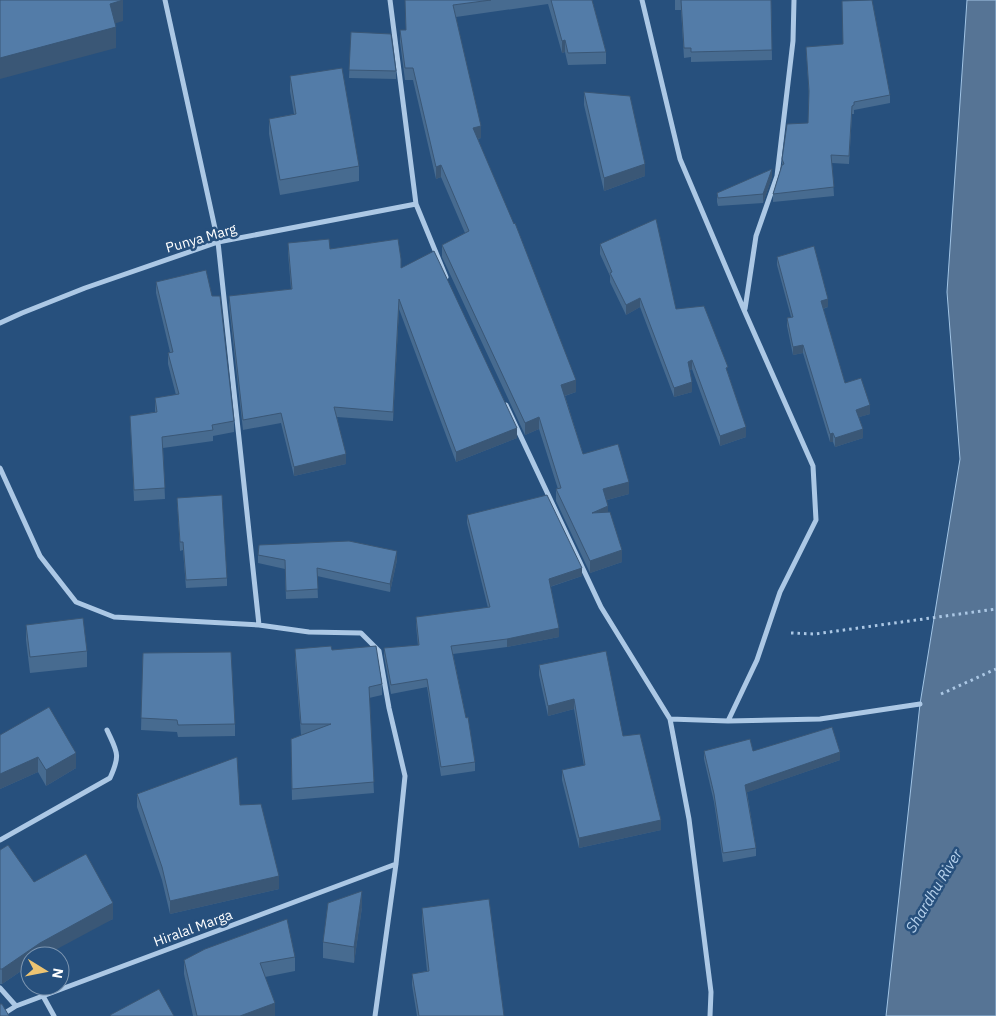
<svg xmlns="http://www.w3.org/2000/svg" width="996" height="1016" font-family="'IBM Plex Sans',sans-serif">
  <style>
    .water { fill: #567495; stroke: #a1c4e5 }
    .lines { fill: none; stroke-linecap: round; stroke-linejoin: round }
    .path { stroke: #acc8e5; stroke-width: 3; stroke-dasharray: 2.5 4; stroke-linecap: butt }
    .minor { stroke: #acc8e5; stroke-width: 5 }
    .wall { fill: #476b90 }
    .shaded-wall { fill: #3a5776 }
    .building { fill: #537ca8; stroke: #3a5776 }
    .labels { text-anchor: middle; stroke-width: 5; stroke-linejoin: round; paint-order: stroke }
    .street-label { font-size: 14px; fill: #fff; stroke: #27507d }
    .water-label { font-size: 15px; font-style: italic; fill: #b7d2ed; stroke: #27507d }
  </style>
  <rect width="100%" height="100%" fill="#27507d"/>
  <path class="water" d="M967,0H996V1016H886L920,704L960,459L947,292Z"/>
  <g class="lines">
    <path class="path" d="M791,633L815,634L996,609
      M941,694L996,669"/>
    <path class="minor" d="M165,0L218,242L259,625L309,632L361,633L379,651L389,708L405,776L396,864L375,1016
      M390,0L416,204L446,277
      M642,0L680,159L744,310L813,466L816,520L780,592L757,660L728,721
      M745,309L756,236L777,176L793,41L794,0
      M0,323L22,313L85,288L218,242L416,204
      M506,405L601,607L670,719L689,819L711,992L710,1016
      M0,468L40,556L76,602L114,617L259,625
      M670,719L728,721L820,719L920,704
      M0,840L110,778C121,754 117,752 107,730
      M0,988L16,1006
      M43,996L54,1016
      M0,1016L16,1006L396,864"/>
  </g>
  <path class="wall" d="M405,0H592L606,52V64L568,65L565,52L562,53L548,4L456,17L481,138L478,139L576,392L565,396L583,454L629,494L607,500L608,512L622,562L590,573L556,501V489H558L539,429L525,435L442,257V245L465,233L441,177L436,179L413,80H405L400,42V30H406Z
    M675,0H771L772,60L691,62V57L684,58L681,10H675Z
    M351,32L396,71V79L349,78Z
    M806,47L890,95V103L854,110V114H852L849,164L832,163L834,196L773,202V194L782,164V159L808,123L809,96Z
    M290,76L359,166V181L280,195L269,134V119L294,114L290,91Z
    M584,92L645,176L604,191L584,105Z
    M772,177L763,203L718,206L717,202V193Z
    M288,243L330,249L401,267L517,438L456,462L399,309L393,421L337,417L346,464L294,476L281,423L243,430L229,306V296L291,289L288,253Z
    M600,244L676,309L728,373L746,437L720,446L692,369L689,371L692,392L674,397L640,307L626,315L610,282V276L600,254Z
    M777,257L828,307L823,309L845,383L870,414L859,417L863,438L835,447L833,442H830L803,353L793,355L787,326V318L791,317L777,265Z
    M156,282L234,421V432L213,436V441L163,448L165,499L134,501L130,416L155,412V398L176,395L168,364V353L170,352L156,293Z
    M177,498L227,578V586L186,588L183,550L180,551Z
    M467,515L582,576L550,587L559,637L507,647L453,654L475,762V771L441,776L427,687L391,694L384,656V648L418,646L416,625V617L488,608L467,523Z
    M258,555L397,560L390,592L317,576L318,598L286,599L285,569L258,563Z
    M26,625L87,651V667L30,673L26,640Z
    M295,649L332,650L382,684V695L369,698L374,793L292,800L291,750L301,735L295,660Z
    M143,653L235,724V736L178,737L177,732L141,730Z
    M539,665L623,736L661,830L579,848L562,780V770L584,766L574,709L548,716L539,675Z
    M0,735L76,768L46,786L38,772L0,789Z
    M704,751H753L840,760L747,792L756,848V856L723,862L714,802L704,759Z
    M137,794L240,805L279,889L170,914L162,880L137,807Z
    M0,850L34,882L113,919L30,956V965L2,984H0Z
    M362,907L354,963L323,958V942Z
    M422,908L504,1016H417L412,985V974L427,971L422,920Z
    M295,957V971L265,977L275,1016H193L184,974V960Z"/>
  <path class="shaded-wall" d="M123,0V21L110,25V4Z
    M116,27V48L0,79V58Z
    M565,40V52L562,53V41Z
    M481,126V138L473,140V128Z
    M645,164V176L604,191V178Z
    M441,165V177L436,179V167Z
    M772,169V177L763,203V194Z
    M640,298V307L626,315V305Z
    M399,299V309L393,421V412Z
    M828,299V307L821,309V301Z
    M803,345V353L793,355V347Z
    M692,360V369L688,371V362Z
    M576,380V392L561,397V385Z
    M692,382V392L674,397V388Z
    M870,405V414L856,418V410Z
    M539,417V429L525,435V423Z
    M746,427V437L720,446V436Z
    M517,428V438L456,462V452Z
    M863,429V438L835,447V438Z
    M833,433V442H830V434Z
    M346,454V464L294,476V467Z
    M629,482V494L603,501V489Z
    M608,506V518L592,513Z
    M622,550V562L590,573V561Z
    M397,551V560L390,592V584Z
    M582,568V576L549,587V579Z
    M559,628V637L507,647V639Z
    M574,699V709L548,716V706Z
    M840,752V760L745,793V785Z
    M76,753V768L46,786V770Z
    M38,757V772L0,789V774Z
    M661,820V830L579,848V838Z
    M279,876V889L170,914V901Z
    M362,891V907L354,963V947Z
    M113,903V919L44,956H30V965L2,984V969L40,943Z
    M275,1003V1016H240Z"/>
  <path class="building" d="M0,0H123L110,4L116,27L0,58Z
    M405,0H491L453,5L481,126L473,128L514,224L515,223L576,380L561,385L583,454L618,444L629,482L603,489L608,506L592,513L610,512L622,550L590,561L556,489L561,488L539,417L525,423L442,245L469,231L441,165L436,167L413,68H405L400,30H406Z
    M551,0H592L606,52L568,53L565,40L562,41Z
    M681,0H771L772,50L691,52V48H684Z
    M872,0L890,95L854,102V105L852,106L849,156L831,155L834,187L773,194L782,165L784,164L782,159L787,124L808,123L809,91L806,47L843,44L842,1Z
    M351,32L391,34L396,71L349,70Z
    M342,68L359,166L280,180L269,119L296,114L290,76Z
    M584,92L630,96L645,164L604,178Z
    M772,169L763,194L718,198L717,193Z
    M656,219L676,309L704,306L728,367L726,368L746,427L720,436L692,360L688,362L692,382L674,388L640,298L626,305L610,273L612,272L600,244Z
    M329,239L330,249L398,239L401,259V268L434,251L517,428L456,452L399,299L393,412L334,407L346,454L294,467L281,413L243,420L229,296L292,289L288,243Z
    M814,246L828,299L821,301L845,383L861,378L870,405L856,410L863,429L835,438L833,433L830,434L803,345L793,347L787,318L793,317L777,257Z
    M206,270L212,296H220L234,421L212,425L213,430L162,437L165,488L134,490L130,416L157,412L155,398L179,394L168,353L173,352L156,282Z
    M222,495L227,578L186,580L183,542H180L177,498Z
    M547,495L582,568L549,579L559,628L507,639L451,646L466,718L468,717L475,762L441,767L427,679L391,685L384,648L419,645L416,617L490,607L467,515Z
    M349,541L397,551L390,584L317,568L318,589L286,591L285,560L258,555L259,545Z
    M83,618L87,651L30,657L26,625Z
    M331,646L332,650L376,646L382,684L369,687L374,782L292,789L291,739L331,724H301L295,649Z
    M606,651L623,736L640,734L661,820L579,838L562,770L585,765L574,699L548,706L539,665Z
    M231,652L235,724L178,725L177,720L141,718L143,653Z
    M49,707L76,753L46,770L38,757L0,774V735Z
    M832,727L840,752L745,785L756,848L723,853L714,794L704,751L750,739L753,751Z
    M237,757L240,805L261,804L279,876L170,901L162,867L137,794Z
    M8,845L34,882L86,854L113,903L40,943L2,969H0V850Z
    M362,891L354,947L323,942L328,903Z
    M489,899L504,1016H419L412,974L429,971L422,908Z
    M287,919L295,957L260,963L275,1003L240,1016H197L184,960L205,949Z
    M159,989L174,1016H111L110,1015Z
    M0,1004H2L9,1016H0Z"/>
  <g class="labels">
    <g class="street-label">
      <text transform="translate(201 238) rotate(-16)" y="5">Punya Marg</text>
      <text transform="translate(193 928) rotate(-20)" y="5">Hiralal Marga</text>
    </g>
    <g class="water-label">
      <text transform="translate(934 891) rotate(-59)" y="5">Shardhu River</text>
    </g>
  </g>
  <g transform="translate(45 971) rotate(100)"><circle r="24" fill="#27507d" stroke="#7d96b1"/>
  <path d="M0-4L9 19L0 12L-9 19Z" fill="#edc472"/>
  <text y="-8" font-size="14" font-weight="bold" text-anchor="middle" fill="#ffffff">N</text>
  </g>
</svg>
